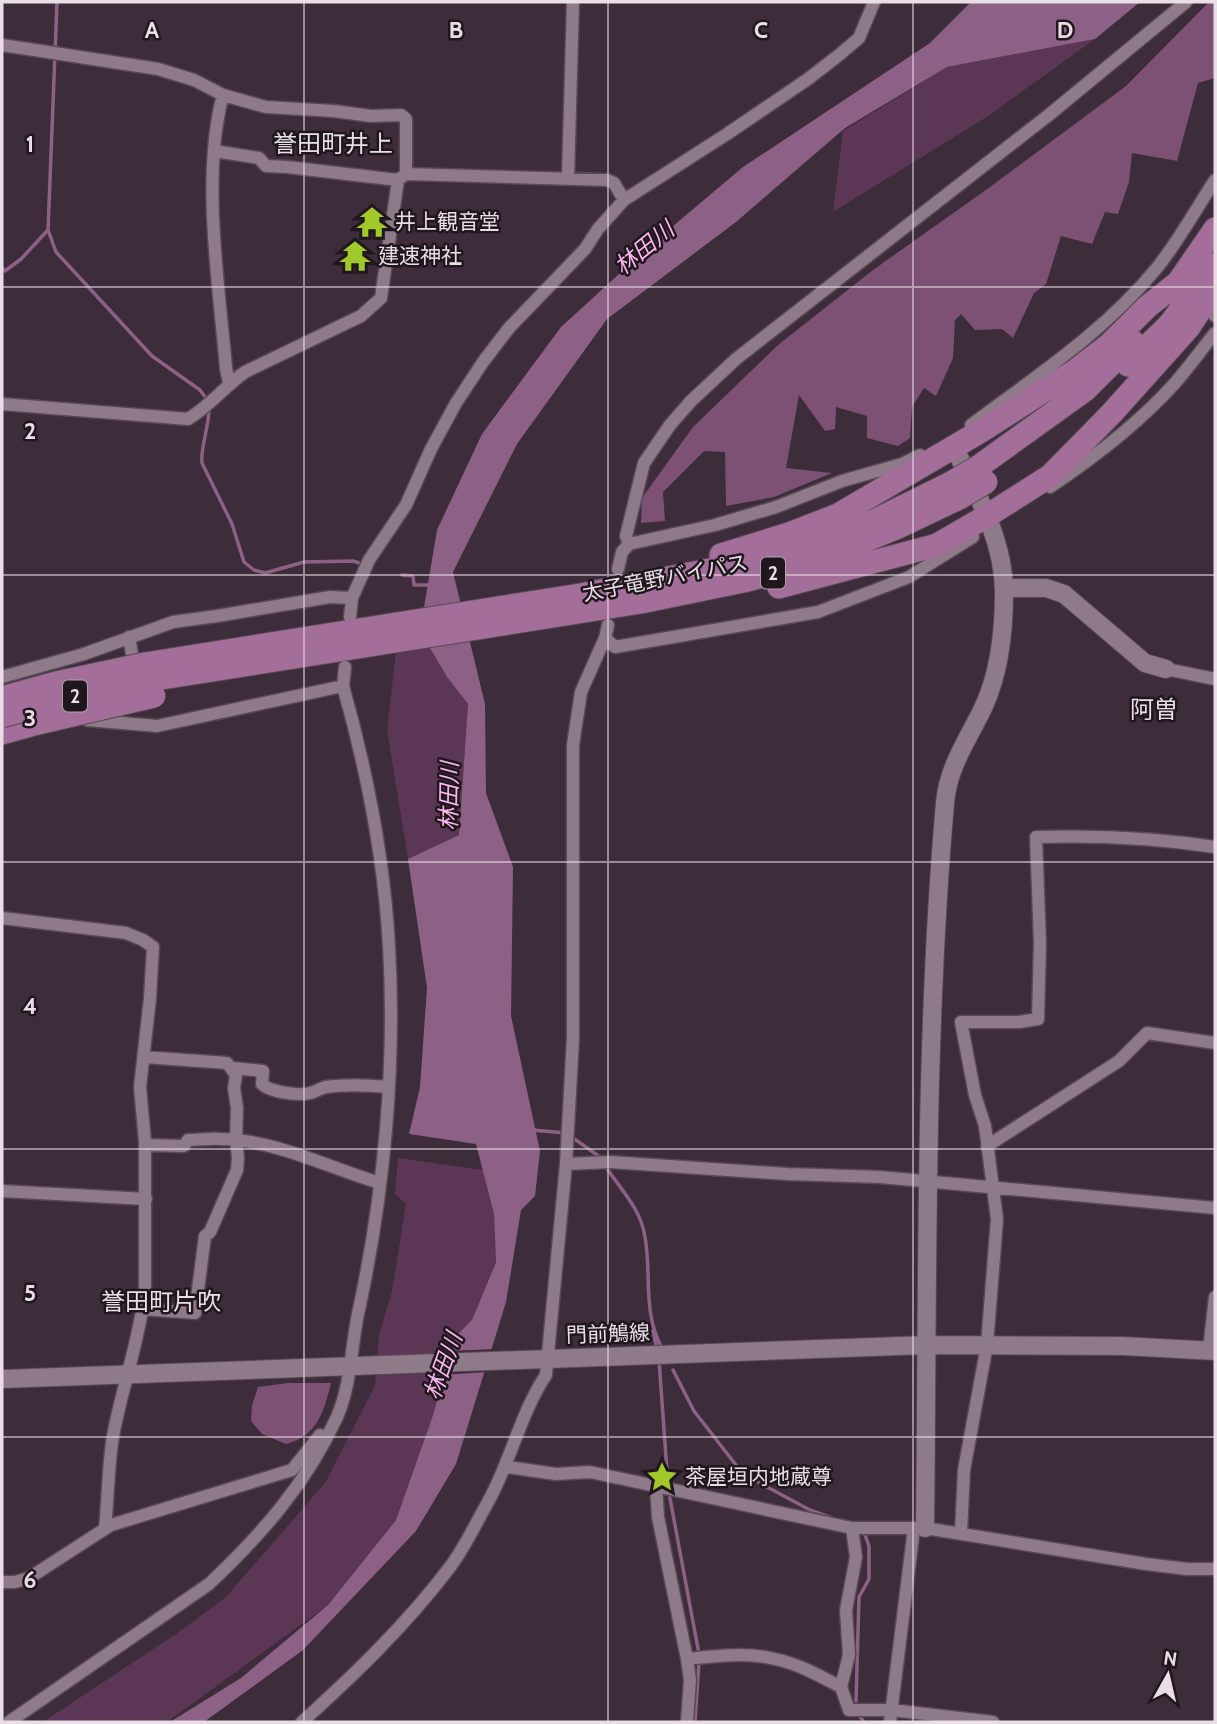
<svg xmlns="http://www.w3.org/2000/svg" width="1217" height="1724" font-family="Cabin,'Noto Sans JP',sans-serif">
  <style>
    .green { fill: #5c3655 }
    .forest { fill: #7c5174 }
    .water { fill: #8d6185 }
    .pier { fill: #3d2c39 }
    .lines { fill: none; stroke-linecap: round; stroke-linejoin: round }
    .stream { stroke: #8d6185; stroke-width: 3.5 }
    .street-casing { stroke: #564953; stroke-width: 15 }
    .secondary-casing { stroke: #564953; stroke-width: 20 }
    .highway-casing { stroke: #564953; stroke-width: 25 }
    .street { stroke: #8e7a89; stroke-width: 12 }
    .secondary { stroke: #8e7a89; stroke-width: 18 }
    .highway { stroke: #a46e9a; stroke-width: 23 }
    .highway-bridge-casing { stroke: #564953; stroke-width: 25; stroke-linecap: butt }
    .highway-bridge { stroke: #a46e9a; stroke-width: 23 }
    .grid { fill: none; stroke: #e9dee6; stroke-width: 2; stroke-opacity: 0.55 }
    .labels { text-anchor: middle; stroke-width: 5; stroke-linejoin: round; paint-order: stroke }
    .shield { fill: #1f171d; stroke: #aca2aa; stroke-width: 2 }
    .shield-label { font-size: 19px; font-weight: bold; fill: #e9dee6 }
    .poi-label { font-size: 21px; fill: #e9dee6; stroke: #1f171d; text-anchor: start }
    .street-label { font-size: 21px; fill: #e9dee6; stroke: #1f171d }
    .water-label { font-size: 23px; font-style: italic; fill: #fab5ec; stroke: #1f171d }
    .quarter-label { font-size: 24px; fill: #e9dee6; stroke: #1f171d }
    .grid-label { font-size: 23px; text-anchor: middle; font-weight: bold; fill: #e9dee6; stroke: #1f171d; stroke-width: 5; stroke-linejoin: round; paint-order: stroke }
  </style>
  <rect width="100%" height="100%" fill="#3d2c39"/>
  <path class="green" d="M1095,39L988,116L833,212L843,131L947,67Z
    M420,631L447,677L468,704L459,835L408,859L387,730L398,634Z
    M398,1158L483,1170L494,1214L496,1261L472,1321L456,1336L432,1418L396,1520L328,1605L167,1722H43L176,1634L225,1598L325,1483L375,1386L379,1335L392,1291L406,1204L395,1194Z"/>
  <path class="forest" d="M1209,2H1215V78L1198,83L1177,161L1132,153L1129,182L1118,214L1105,212L1092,244L1061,236L1046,284L1034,293L1013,338L1002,329L975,330L961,314L955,320L953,358L936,396L924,388L912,407L910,438L898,446L867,438V416L836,407L835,429L825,431L799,395L786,468L832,473L774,497L726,506L725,452L704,451L663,492L665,521L641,523L642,498L693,427L778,345L873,270L990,187L1126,86Z
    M288,1383H331C324,1412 317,1436 286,1444L262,1434L251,1421L252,1405L258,1387Z"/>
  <path class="water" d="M971,2H1140L1095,39L947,67L845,128L736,222L607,319L517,444L453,572L485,704L486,793L513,867L511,1016L540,1151L535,1196L521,1210L506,1302L456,1464L416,1531L303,1650L204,1722H170L241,1678L328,1605L396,1520L432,1418L456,1336L472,1320L496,1262L494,1214L476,1144L409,1134L420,1087L427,988L408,859L459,835L468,704L447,677L420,631L437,530L482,434L561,327L653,243L743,167L930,43Z"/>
  <path class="pier" d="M495,1349L488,1372L441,1375L448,1351Z"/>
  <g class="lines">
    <path class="stream" d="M57,2L48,230L56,252L152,356L200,390L208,401
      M2,268L5,271L21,259L48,230
      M209,409C209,427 200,449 202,463L232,524L244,562L254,570L265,573L304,562L353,561L362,564
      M402,575L413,576L414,585H430
      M532,1130L566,1133L600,1157
      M606,1167C621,1190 641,1209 645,1237C652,1276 642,1311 662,1348
      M653,1331L657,1349
      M659,1360L668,1485
      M673,1370L694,1411L743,1474L810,1510L832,1518
      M669,1493L699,1654
      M856,1701L859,1597L869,1579V1546L864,1532
      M858,1714L864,1722
      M695,1722L699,1662"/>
    <defs>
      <path id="street" d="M2,45L158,69L194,80L223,95L266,107L334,111L371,116L401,115L406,119V174
        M223,95C201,175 219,286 226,368L229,383
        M214,151L259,158L266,166L287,167L398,180
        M568,178L573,2
        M1212,313L1215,316
        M2,404L188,419C210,406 225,386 245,372L361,316L381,298L398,180L406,174L607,180L614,183L624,200
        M971,425C1035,377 1104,332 1156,269C1178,242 1196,209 1215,180
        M1050,487C1095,457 1139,423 1175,383C1189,367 1202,349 1215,333
        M629,544L626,536L644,463L670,425L691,401L736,359L1050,114L1186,2
        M618,569L622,552L629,544L715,525L776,507L842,481L902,464L920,455
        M350,617L352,598L369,560L406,505L431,449L456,403L483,362L509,328L585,249L598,229L624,200L727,134L808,79L839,55L859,38L874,2
        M608,625L605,638L615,647L818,612L909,577L973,537
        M129,637L135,671
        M1166,669L1215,679
        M2,677L84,654L173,622L217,616L330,597L352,598
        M87,720L157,726L343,686
        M2,918L126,933L143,940L153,947L150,998L140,1087L145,1142V1292C139,1341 122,1388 113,1436C108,1467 108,1498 105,1529
        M233,1068L263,1071L262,1084C269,1092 300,1096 310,1093C316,1092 320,1088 326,1087C346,1084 367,1085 387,1087
        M145,1145L184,1146L188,1140C199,1140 210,1138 221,1139C276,1140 329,1168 380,1183
        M987,1146L1119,1061L1147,1033L1215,1043
        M566,1164L610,1162L787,1174L880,1177L1215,1208
        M2,1191L146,1199
        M143,1309L195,1313L205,1236L210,1232L237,1170L238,1158L236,1140L237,1108L234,1088L236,1075L227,1063L144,1057
        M1209,1350L1215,1297
        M507,1467L556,1474L590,1472L852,1528H925L1146,1564L1187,1569H1215
        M656,1486L658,1517L687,1659L690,1680L687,1722
        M852,1528L856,1557L846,1610L849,1655L841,1687L849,1710H892L993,1722
        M961,1533L964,1470L987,1345L997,1219L985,1126L975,1095L961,1022H1019L1038,1019L1040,943L1036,837C1096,835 1157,838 1215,847
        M2,1582H15L29,1578L111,1525L292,1470L320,1435
        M687,1659C715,1656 748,1652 775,1659C799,1664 820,1676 841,1687
        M9,1722L209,1584C261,1535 307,1483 337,1417C351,1385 351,1348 358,1314C384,1195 396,1067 389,946C384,858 367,771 343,686L345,667
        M302,1722C355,1674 406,1625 450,1567C465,1547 476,1523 488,1502C511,1461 520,1414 546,1375L566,1164L573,1038V745L581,692L605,638
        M890,1722L914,1528"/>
      <path id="secondary" d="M1004,588H1046L1064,594L1145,663L1166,669
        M2,1379L927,1345L1123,1346L1215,1351
        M925,1528C928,1286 924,1043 945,803C948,766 969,738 984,706C1000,671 1004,631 1004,592C1004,540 976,492 954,447"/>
      <path id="highway" d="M1171,293L1215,229
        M1128,365L1169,325L1215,265
        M978,467L1085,390L1133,342
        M721,555L789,534L838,515L981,431L1075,371L1109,345L1147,307L1180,281
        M779,587L937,545L987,516L1050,476L1111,414L1189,327L1215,287
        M145,664L580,595L767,559L874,521L951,483
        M149,680L641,602L748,580L813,562L898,527L959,498
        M2,733L38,723"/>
    </defs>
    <use href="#street" class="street-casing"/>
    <use href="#secondary" class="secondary-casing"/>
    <use href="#highway" class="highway-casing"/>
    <use href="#street" class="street"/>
    <use href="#secondary" class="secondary"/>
    <use href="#highway" class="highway"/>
    <defs>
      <path id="highway-bridge" d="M951,483L978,467
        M959,498L986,482
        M2,698L56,683L145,664
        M2,716L96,691L149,680
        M38,723L154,696"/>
    </defs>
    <use href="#highway-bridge" class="highway-bridge-casing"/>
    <use href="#highway-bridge" class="highway-bridge"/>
  </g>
  <path class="grid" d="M304,2V1722M608,2V1722M913,2V1722M2,287H1215M2,575H1215M2,862H1215M2,1149H1215M2,1437H1215"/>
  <defs>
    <symbol id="temple-bare" viewBox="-9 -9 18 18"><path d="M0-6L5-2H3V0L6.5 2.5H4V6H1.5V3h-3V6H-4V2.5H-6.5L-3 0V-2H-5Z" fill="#a1c92b" stroke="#1f171d" stroke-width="2.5" paint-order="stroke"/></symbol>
    <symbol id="sight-bare" viewBox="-9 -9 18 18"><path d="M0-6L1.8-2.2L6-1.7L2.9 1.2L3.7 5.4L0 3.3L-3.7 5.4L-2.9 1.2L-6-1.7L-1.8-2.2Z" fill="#a1c92b" stroke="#1f171d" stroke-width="2.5" paint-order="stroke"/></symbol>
  </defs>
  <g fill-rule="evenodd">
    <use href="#temple-bare" x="350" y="200" width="44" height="44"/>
    <use href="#temple-bare" x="333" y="234" width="44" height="44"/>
    <use href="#sight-bare" x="640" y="1455" width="44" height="44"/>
  </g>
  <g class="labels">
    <g class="shield">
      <rect x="761" y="557.5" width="24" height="31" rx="5"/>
      <rect x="63" y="680.5" width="24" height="31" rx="5"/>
    </g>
    <g class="shield-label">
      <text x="773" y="580">2</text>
      <text x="75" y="703">2</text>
    </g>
    <g class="poi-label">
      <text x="395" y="229">井上観音堂</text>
      <text x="378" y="263">建速神社</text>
      <text x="685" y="1484">茶屋垣内地蔵尊</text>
    </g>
    <g class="street-label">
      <text transform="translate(665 578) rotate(-11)" y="7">太子竜野バイパス</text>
      <text transform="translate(608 1334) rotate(-2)" y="7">門前鵤線</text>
    </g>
    <g class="water-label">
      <text transform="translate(644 248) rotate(-39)" y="8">林田川</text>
      <text transform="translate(449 796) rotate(-89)" y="8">林田川</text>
      <text transform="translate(443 1366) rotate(-70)" y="8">林田川</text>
    </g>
    <g class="quarter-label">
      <text x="333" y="152">誉田町井上</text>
      <text x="1154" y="718">阿曽</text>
      <text x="161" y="1310">誉田町片吹</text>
    </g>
  </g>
  <g class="grid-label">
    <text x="152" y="38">A</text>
    <text x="456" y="38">B</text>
    <text x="761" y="38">C</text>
    <text x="1065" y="38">D</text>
    <text x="30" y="152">1</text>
    <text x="30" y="439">2</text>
    <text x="30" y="726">3</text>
    <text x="30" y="1014">4</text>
    <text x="30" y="1301">5</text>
    <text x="30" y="1588">6</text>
  </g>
  <rect width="1217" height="1724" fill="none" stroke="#e9dee6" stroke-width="7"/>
  <g transform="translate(1168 1675) rotate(8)" stroke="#1f171d" stroke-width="5" paint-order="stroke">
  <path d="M0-5L12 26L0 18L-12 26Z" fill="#e9dee6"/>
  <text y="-10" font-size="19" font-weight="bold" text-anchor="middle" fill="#e9dee6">N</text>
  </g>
</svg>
